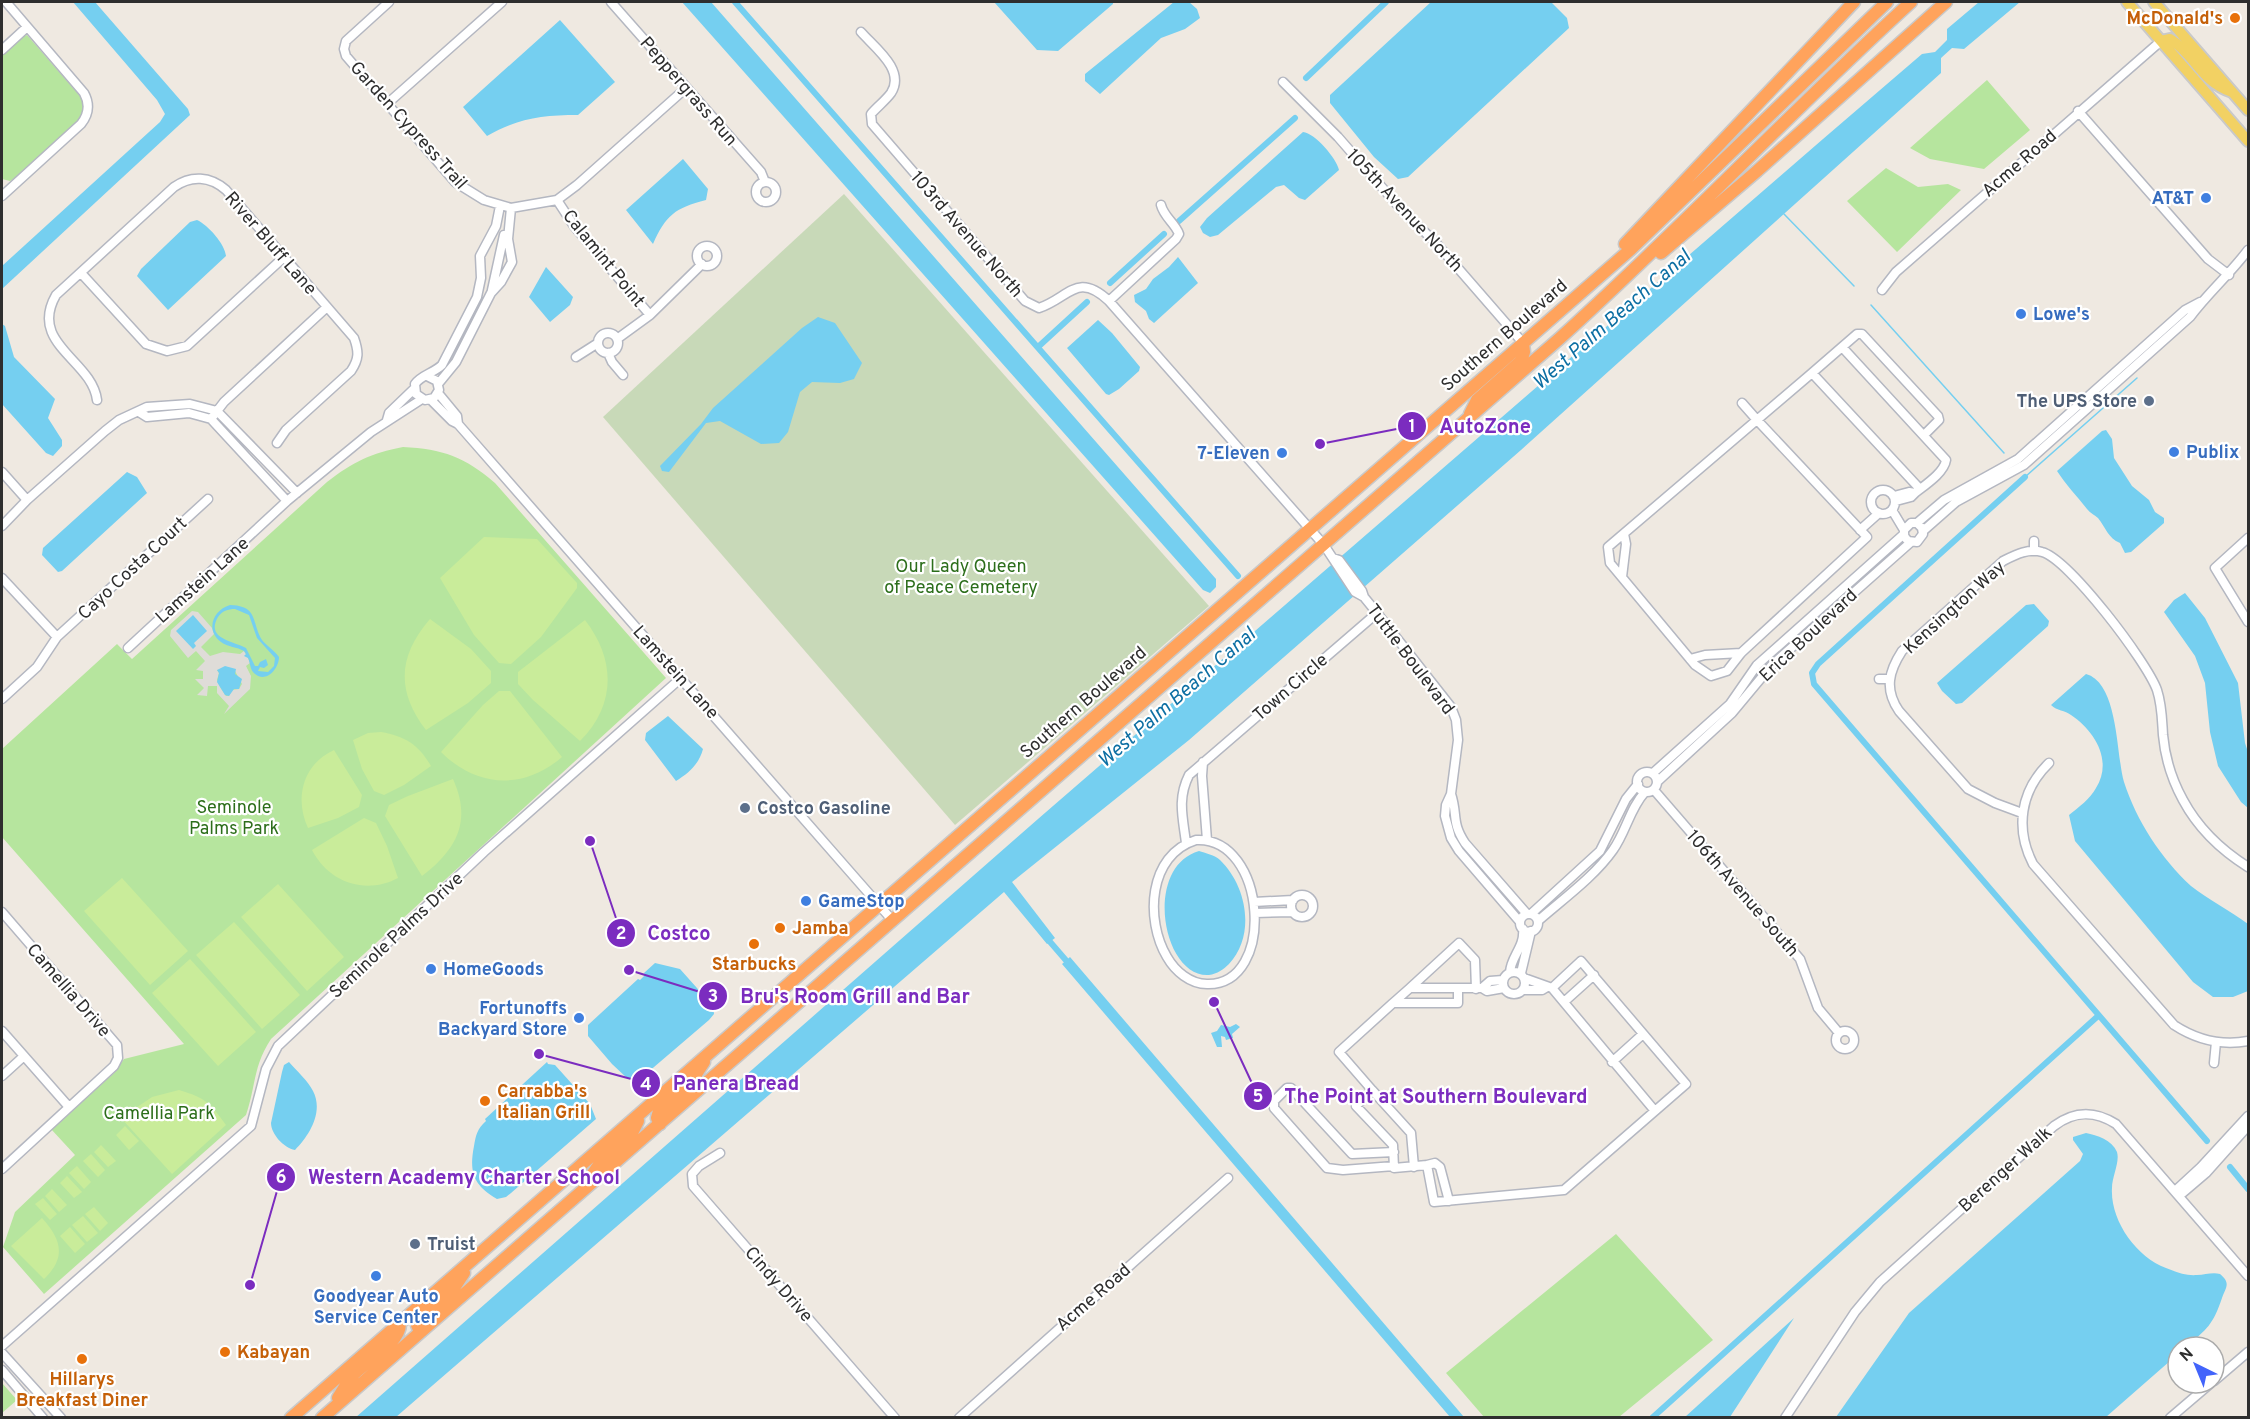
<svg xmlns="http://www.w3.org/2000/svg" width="2250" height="1419" font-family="Overpass,sans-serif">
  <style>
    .green { fill: #b6e59e }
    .cemetery { fill: #c8d9b8 }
    .pitch { fill: #c9ec9a }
    .plaza { fill: #dfdcd8; fill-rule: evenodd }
    .water { fill: #75cff0; fill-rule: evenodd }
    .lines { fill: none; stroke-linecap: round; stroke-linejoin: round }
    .stream { stroke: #75cff0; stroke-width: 1.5 }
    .canal { stroke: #75cff0; stroke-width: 6 }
    .minor-casing { stroke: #b4b7c1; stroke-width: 11 }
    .major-casing { stroke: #c9c9c9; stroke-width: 14 }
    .highway-casing { stroke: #c9c9c9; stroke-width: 15 }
    .minor { stroke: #fff; stroke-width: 8 }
    .major { stroke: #f2d163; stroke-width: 10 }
    .highway { stroke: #ffa35c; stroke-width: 12 }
    .food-dot { fill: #e8710a; stroke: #fff; stroke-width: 2 }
    .shop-dot { fill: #3f7fe0; stroke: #fff; stroke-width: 2 }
    .service-dot { fill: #5c6f8a; stroke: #fff; stroke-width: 2 }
    .labels { text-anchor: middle; stroke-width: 4.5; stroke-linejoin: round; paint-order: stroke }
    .food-label { font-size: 18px; font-weight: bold; fill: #c56008; stroke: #fff; text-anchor: start }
    .street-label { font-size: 18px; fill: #2e2e2e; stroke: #fff }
    .shop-label { font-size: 18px; font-weight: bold; fill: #366cbe; stroke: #fff; text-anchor: start }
    .service-label { font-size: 18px; font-weight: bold; fill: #4e5e75; stroke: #fff; text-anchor: start }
    .park-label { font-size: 18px; fill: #2c6e1b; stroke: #fff }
    .water-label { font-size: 20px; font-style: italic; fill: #0d6fa3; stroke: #fff }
    .leader { fill: none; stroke: #7b2cbf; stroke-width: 2 }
    .callout-dot { fill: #7b2cbf; stroke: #fff; stroke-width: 2 }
    .mark-label { font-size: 18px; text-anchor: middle; font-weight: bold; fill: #fff }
    .callout-label { font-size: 20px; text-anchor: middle; font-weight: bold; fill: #7b2cbf; stroke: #fff; stroke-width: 4.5; stroke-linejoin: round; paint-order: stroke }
  </style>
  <rect width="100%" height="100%" fill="#efe9e1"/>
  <path class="green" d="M27,35L81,97L84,107L79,120L15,178L10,181L2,179V56L21,37Z
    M1987,80L2030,130L1984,169L1930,159L1910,148Z
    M1886,168L1918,187L1948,184L1961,190L1897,252L1847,201Z
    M403,447C443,449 465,457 495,483L666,678L271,1039C253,1066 256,1086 246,1115L44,1294L3,1247L15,1212L75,1155L51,1129L114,1073L124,1059L184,1044L2,837V749L117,644L132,659L327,482C353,462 371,453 403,447Z
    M1616,1234L1713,1340L1619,1417H1484L1446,1373Z
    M2,1383L17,1400L2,1413Z"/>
  <path class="cemetery" d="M844,194L1209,606L955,825L603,417Z"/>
  <path class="pitch" d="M484,537L537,539L577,583V588L541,637L511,664L499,663L474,635L440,578Z
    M430,619L471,649L491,671V683L468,703L426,730C396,691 398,656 430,619Z
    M585,620C616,660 616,705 580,741L533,700L518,684V672Z
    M499,691H510L562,757C524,790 477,788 441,752L483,705Z
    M381,732C405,736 419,745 431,766L404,785L384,795L374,791L362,769L353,740L368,733Z
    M334,750L362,795L359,807L338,818L308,828C294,798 303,764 334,750Z
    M453,779C472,821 457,849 422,876L385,816L389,805L408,796Z
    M364,818L376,823L387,846L398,878C366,895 329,883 312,850Z
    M122,878L188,951L150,985L84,911Z
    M278,884L344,957L307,991L241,917Z
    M234,922L300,995L262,1029L196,955Z
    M190,959L256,1032L218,1066L152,993Z
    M179,1090C206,1098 210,1103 226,1125L172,1174L121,1118L152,1097Z
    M125,1126L139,1141L129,1150L116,1135Z
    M101,1145L116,1161L108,1167L94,1152Z
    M91,1154L105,1170L98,1177L83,1161Z
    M77,1166L91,1182L84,1189L69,1173Z
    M67,1176L82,1192L74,1198L60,1183Z
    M52,1189L67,1205L59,1212L45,1196Z
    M43,1198L57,1214L50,1220L35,1204Z
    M94,1207L108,1223L100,1231L85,1214Z
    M83,1216L98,1233L87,1242L72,1225Z
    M42,1218C61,1239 67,1257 44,1279L11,1246Z
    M70,1227L85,1244L75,1253L60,1236Z"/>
  <path class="plaza" d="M192,611L198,612L212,628L214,634L201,647L210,656L223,652L240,654L244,651L248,658L250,663L246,666L251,676L250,689L224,714L229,706L217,693V686H208L207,696L197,695L204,688L195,679H203V671L196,670L205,661L196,651L188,658L170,636L171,630ZM217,670L235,671L242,684L239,689L232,690L229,696H226L220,687L217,680L219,673Z"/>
  <path class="water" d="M73,2H95L188,109L190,115L2,289V266L160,122L165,114L157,100Z
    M682,2H711L1216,579V587L1210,593L1203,590Z
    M994,2H1113V4L1058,51L1037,50Z
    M1174,2H1189L1197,9L1200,18L1185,29L1161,38L1100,94L1085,81V74Z
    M1431,2H1551L1567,18L1569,28L1408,177L1398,179L1374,157L1330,103V95Z
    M1979,2H2020L1964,49L1952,48L1941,58V73L1521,450L1189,740L1012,882L1055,938L1047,944L1004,892L396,1417L355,1418L1038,819L1823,139L1922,54L1935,52L1947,40V29Z
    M560,20L615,82L578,115C542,115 519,118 487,136L463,107Z
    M1303,132C1315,133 1337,159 1339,170L1305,200L1299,198L1284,185L1276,187L1218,235L1210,237L1203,233L1200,227L1207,218Z
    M683,159L708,189L706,200C675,208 666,215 653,244L626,210Z
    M197,220C208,225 225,244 226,256L168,310L137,276L141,269L190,222Z
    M1178,257L1198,283L1154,323L1149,319L1146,311L1135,302L1134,295L1146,289L1153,279L1169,267Z
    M546,267L573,297L570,305L550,322L529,297Z
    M818,317L835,323L862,363L854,379L840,383L812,382L800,392L788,432L779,443L761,444L720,421L706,423L669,472L662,471L660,466L701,424L713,408L802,328Z
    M1098,320L1112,333L1140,367L1139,371L1119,389L1109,395L1106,394L1067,348Z
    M2,324L5,326L14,357L55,399L48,418L62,440V446L53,456L46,453L2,404Z
    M2106,430L2112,439L2114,458L2132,486L2149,500L2155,512L2164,518V523L2131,552L2125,553L2120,543C2108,538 2106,528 2098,518C2095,515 2090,513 2087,509C2077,496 2066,485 2057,471L2102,431Z
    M127,472L137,477L147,493L62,571L58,572L42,555L43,548Z
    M2185,593L2205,618L2238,683L2245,743L2248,752V808L2241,802L2218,766L2210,732L2205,683L2195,656L2164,612L2174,600Z
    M2034,604L2049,621L2048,626L1962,703L1956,704L1942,691L1937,683L2026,605Z
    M230,605C259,606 251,622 262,640C267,646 274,650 279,657C279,670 264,685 253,672C250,668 250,662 248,658L244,656L246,654L244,651C237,647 228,647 221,642C205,630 213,610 230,605ZM235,609L249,615L257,638L275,658L274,666L268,672L258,671L260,667L264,668L268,665L266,659L260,662L258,666H255L246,648C234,641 205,639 218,617C222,611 228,609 235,609Z
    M193,615L207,631L194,643L196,646L193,649L176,631Z
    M225,666L236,669L235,674L242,679L239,689H234L229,696L225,695L217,682L219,673L217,670Z
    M2086,674C2119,683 2116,756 2124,782C2137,822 2161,858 2191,886C2207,899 2231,911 2248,924V991L2233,997H2213L2193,982L2075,841L2069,815C2079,807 2090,799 2096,788C2113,761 2095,731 2071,715C2065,710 2057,711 2051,705Z
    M668,716L703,749C699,764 689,773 676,781L645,740L646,733Z
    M1199,851C1205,853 1215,855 1220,860C1247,886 1256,935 1229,964C1224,969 1217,974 1209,975C1162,978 1143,867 1199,851Z
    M1070,957L1464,1417H1450L1062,964Z
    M655,963L680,969L713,1006L714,1014L709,1020L640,1079H628L612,1064L588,1036V1025L638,979L640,980L645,975L644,973Z
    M1236,1024L1240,1027L1232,1034L1233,1038L1226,1040L1225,1037L1221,1036L1222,1047H1217L1211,1033L1217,1031L1221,1025L1230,1027Z
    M289,1062C297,1071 308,1081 313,1091C324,1112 309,1136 295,1150C284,1148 271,1134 271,1123L282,1072L284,1065Z
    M547,1062L548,1064L555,1065L590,1104L596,1119L511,1193L506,1197L497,1199C473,1185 469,1172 474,1146C476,1135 477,1129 486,1121L485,1119Z
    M2086,1133C2097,1135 2112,1140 2117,1152C2120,1162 2112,1177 2112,1188C2110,1220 2136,1257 2166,1268C2176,1272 2186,1276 2197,1275C2205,1275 2212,1272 2220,1274C2231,1283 2226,1287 2222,1298C2213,1325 2207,1329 2186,1347H2178V1354L2106,1417H1836L1909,1313L2080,1161L2083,1154L2073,1140V1137Z
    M1794,1318L1730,1417H1685Z"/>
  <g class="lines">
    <path class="stream" d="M1784,214L1854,286
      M1871,305L2004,453
      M2025,477L2137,378"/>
    <path class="canal" d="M735,2L1238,576
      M1306,78L1386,2
      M1179,221L1295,118
      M1110,283L1164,234
      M1038,347L1087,302
      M2025,477L1818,664L1812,673L1814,684L2207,1141
      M1045,936L1070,965
      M2230,1167L2248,1189
      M1652,1418L2098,1016"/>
    <defs>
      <path id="minor" d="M389,2L346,41L344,49L346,56L455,182L484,200L511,208L557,200L577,185L686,88
        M611,2L761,172L765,182
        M861,32C874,47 906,70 891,93C886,100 877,107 871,114L872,124L1025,301L1039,308C1069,298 1077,271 1109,301L1324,545L1355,592L1364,597L1377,613L1451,707L1456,720L1458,740L1451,794L1446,805L1445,816L1451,838L1459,851L1520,922
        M2,50L27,27
        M1283,82L1338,137L1400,208L1437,244L1523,343
        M388,103L502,2
        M2078,111L2208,259L2229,275
        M756 192a10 10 0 1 1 20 0a10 10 0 1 1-20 0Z
        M2,196L81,124C89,114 90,104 84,93L6,2
        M557,200L574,226L650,315
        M697 256a10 10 0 1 1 20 0a10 10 0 1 1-20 0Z
        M81,273L146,344L167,351L187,346L283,258
        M492,290L504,235
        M1882,290L1896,272L2161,41
        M1109,301L1176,239L1179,234C1175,223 1164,217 1161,205
        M598 343a10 10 0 1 1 20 0a10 10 0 1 1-20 0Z
        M617,339L650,315L702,264
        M1842,347L1857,334H1862L1938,416L1939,420L1924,435
        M608,353L612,362L623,375
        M576,357L598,343
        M427,376L437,381L439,390L434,398L425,400L416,394L415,384C421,375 434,373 442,365L477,297L481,278L480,256L496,226L500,206
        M438,384L456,362L491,293L501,282L512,262L508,239L511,208
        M438,393L457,416L458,424
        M97,400C92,360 28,344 56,295L174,187C191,175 210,176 226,190L354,338C359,352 359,359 351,371L286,430L277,443
        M431,400L452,421L458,424L893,921
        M1742,403L1757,420L1867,537L1741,653L1727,671L1711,676L1695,665L1610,563L1608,547L1812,373
        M139,412L147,417L189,413L211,419
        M211,419L224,402L327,307
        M211,419L287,501
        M387,420L389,413L415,388
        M2,472L27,500
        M1871 502a12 12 0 1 1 24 0a12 12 0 1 1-24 0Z
        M1915,493C1925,485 1944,473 1946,460L1842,347L1812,373L1920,489
        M1894,496L1909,492L1915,493L1911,497L1896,501
        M1892,510L1904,530V536L1908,541L1917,542L1923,534L1922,528L1917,523H1911L1904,530
        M1917,523L1944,500L2018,459L2185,310L2200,302
        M2,526L27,500L105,431L119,420L147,407L190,404L217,411L297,493
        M1860,530L1879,513
        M1923,531L1956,502L2024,465L2190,317C2208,293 2230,274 2248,250
        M2248,538L2215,568L2248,622
        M2034,541V551
        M1333,558L1339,560L1362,591L1364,597
        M1622,577L1626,544L1624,534
        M2,578L57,637
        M128,648L287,501L371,432L422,399
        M1690,659L1705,655L1741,653
        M1879,679H1888
        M2,699L37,667L57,637L208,499
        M1203,762L1202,776L1207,840
        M2049,763C2020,791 2015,829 2033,864L2174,1025C2197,1040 2221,1046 2248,1041
        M1637 782a10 10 0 1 1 20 0a10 10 0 1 1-20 0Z
        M1653,773L1730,704L1757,665L1904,534
        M1658,781L1732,713L1772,665L1911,542
        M1654,790L1800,959L1818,1008L1839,1033
        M1451,794C1458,815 1451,822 1465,843L1527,914
        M2022,813L1995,803L1968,789L1899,711C1884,689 1889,671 1902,651L2003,561C2015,555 2028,548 2042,552C2069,559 2147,662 2157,690C2162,705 2162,720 2163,735C2165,757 2172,780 2183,800C2198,828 2221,850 2248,867
        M1196,840C1267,836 1277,986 1207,984C1190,984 1175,971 1167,957C1145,920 1148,855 1196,840Z
        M1186,843C1183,818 1177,799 1189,775L1377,613
        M1291 906a11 11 0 1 1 22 0a11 11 0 1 1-22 0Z
        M1254,902L1293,900
        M2,912L117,1045L118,1058L114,1066L2,1169
        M1255,913L1292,912
        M1531,914L1600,851L1626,799L1638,784
        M1520 923a9 9 0 1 1 18 0a9 9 0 1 1-18 0Z
        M1538,921C1563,899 1594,877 1613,850C1626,832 1630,808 1645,792
        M1503 983a11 11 0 1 1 22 0a11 11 0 1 1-22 0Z
        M1510,972C1511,956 1525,947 1523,929
        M1521,973L1531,931
        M1524,978L1552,988
        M1410,988L1459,943L1475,960L1476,989
        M1482,988L1490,981L1503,980
        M1458,989V1003H1393L1410,988H1482L1487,991L1504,988
        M1523,990H1542L1547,987
        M1564,1002L1594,975
        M1393,1003L1339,1052L1372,1090L1356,1106L1393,1145L1394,1168L1427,1165L1434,1202L1564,1190L1686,1084L1581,961L1552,988L1655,1111
        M1836 1040a9 9 0 1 1 18 0a9 9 0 1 1-18 0Z
        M2,1031L69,1107
        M1612,1062L1643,1034
        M2214,1063L2216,1042
        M2,1076L24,1056
        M1372,1090L1411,1133L1414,1167
        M1394,1152L1352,1154L1291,1088H1287L1274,1101V1108L1327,1168L1343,1170L1394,1166
        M720,1153L699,1166L692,1174L693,1186L895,1418
        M1427,1165L1435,1163L1440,1167L1449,1201
        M2175,1191L2201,1167L2248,1116
        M2179,1196L2206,1173L2248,1126
        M2,1346L251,1126L266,1069L278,1046L484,852L681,678
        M2,1353L61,1418
        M2,1370L43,1418
        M2214,1381L2248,1352
        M959,1418L1228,1178
        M1785,1418L1855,1312L1880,1282L2054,1126C2074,1111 2094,1110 2116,1124L2248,1276
        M2170,1418L2211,1383"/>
      <path id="major" d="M2127,2L2248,141
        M2154,2L2248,110
        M2161,41L2170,39C2196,55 2200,81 2232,92"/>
      <path id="highway" d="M1625,244L1854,2
        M1661,253L1757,171L1946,2
        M1470,414L1477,400L1521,361L1524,352L1523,343
        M660,1124L657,1118L659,1111L689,1085L704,1062
        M590,1178L603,1159L632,1133L638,1121L637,1116
        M420,1332L417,1325L418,1321L450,1294L464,1273
        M338,1398C343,1390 348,1381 354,1374C368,1360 401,1343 400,1323
        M291,1418L1631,249L1887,2
        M322,1418L1559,339C1680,230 1791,111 1911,2"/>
    </defs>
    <use href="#minor" class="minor-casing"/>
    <use href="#major" class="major-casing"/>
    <use href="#highway" class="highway-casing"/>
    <use href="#minor" class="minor"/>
    <use href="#major" class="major"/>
    <use href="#highway" class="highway"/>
  </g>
  <g class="food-dot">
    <circle cx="2235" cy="18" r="6"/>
    <circle cx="780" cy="928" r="6"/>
    <circle cx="754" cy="944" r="6"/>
    <circle cx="485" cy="1101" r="6"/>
    <circle cx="225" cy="1352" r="6"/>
    <circle cx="82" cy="1359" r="6"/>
  </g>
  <g class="shop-dot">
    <circle cx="2206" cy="198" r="6"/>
    <circle cx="2021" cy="314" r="6"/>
    <circle cx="2174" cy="452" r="6"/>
    <circle cx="1282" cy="453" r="6"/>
    <circle cx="806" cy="901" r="6"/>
    <circle cx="431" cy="969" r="6"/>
    <circle cx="579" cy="1018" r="6"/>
    <circle cx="376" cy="1276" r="6"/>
  </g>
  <g class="service-dot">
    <circle cx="2149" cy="401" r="6"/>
    <circle cx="745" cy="808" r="6"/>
    <circle cx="415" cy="1244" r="6"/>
  </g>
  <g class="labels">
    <g class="food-label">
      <text x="2223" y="24" text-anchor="end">McDonald's</text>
      <text x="792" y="934">Jamba</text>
      <text x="754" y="970" text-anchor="middle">Starbucks</text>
      <text x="497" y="1097">Carrabba's<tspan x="497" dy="21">Italian Grill</tspan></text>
      <text x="237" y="1358">Kabayan</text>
      <text x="82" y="1385" text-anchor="middle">Hillarys<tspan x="82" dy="21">Breakfast Diner</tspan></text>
    </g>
    <g class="street-label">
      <text transform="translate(689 91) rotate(49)" y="6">Peppergrass Run</text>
      <text transform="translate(409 125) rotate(48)" y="6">Garden Cypress Trail</text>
      <text transform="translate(2019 163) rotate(-41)" y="6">Acme Road</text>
      <text transform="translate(1405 210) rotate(47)" y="6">105th Avenue North</text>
      <text transform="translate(967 234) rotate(49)" y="6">103rd Avenue North</text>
      <text transform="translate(271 243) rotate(49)" y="6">River Bluff Lane</text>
      <text transform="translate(604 258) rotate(51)" y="6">Calamint Point</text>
      <text transform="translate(1504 335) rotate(-41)" y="6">Southern Boulevard</text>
      <text transform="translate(132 568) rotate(-43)" y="6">Cayo Costa Court</text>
      <text transform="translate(202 580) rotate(-42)" y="6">Lamstein Lane</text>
      <text transform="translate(1954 607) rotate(-42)" y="6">Kensington Way</text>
      <text transform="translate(1808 635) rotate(-43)" y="6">Erica Boulevard</text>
      <text transform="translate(1411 659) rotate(53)" y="6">Tuttle Boulevard</text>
      <text transform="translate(676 672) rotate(48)" y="6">Lamstein Lane</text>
      <text transform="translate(1290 687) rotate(-41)" y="6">Town Circle</text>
      <text transform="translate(1083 702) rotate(-41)" y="6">Southern Boulevard</text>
      <text transform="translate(1743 893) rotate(49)" y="6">106th Avenue South</text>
      <text transform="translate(396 935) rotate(-43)" y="6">Seminole Palms Drive</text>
      <text transform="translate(69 990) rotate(49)" y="6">Camellia Drive</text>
      <text transform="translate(2005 1169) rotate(-42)" y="6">Berenger Walk</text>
      <text transform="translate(779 1284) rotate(49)" y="6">Cindy Drive</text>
      <text transform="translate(1093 1297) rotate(-41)" y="6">Acme Road</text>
    </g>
    <g class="shop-label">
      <text x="2194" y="204" text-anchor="end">AT&amp;T</text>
      <text x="2033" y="320">Lowe's</text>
      <text x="2186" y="458">Publix</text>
      <text x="1270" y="459" text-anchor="end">7-Eleven</text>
      <text x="818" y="907">GameStop</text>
      <text x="443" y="975">HomeGoods</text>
      <text x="567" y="1014" text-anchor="end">Fortunoffs<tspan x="567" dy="21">Backyard Store</tspan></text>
      <text x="376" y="1302" text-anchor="middle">Goodyear Auto<tspan x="376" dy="21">Service Center</tspan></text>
    </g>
    <g class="service-label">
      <text x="2137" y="407" text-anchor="end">The UPS Store</text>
      <text x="757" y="814">Costco Gasoline</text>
      <text x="427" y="1250">Truist</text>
    </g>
    <g class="park-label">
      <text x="961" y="572">Our Lady Queen<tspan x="961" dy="21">of Peace Cemetery</tspan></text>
      <text x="234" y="813">Seminole<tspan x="234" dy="21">Palms Park</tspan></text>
      <text x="159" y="1119">Camellia Park</text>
    </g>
    <g class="water-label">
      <text transform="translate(1611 319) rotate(-41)" y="7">West Palm Beach Canal</text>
      <text transform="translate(1176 697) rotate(-41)" y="7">West Palm Beach Canal</text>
    </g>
  </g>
  <path class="leader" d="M1320 444L1412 426M590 841L621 933M629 970L713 996M539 1054L646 1083M1214 1002L1258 1096M250 1285L281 1177"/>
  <g class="callout-dot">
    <circle cx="1320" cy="444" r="6"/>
    <circle cx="590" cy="841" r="6"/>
    <circle cx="629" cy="970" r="6"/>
    <circle cx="539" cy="1054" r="6"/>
    <circle cx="1214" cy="1002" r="6"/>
    <circle cx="250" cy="1285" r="6"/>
    <circle cx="1412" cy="426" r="15"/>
    <circle cx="621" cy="933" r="15"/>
    <circle cx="713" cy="996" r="15"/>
    <circle cx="646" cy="1083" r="15"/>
    <circle cx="1258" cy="1096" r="15"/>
    <circle cx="281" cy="1177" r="15"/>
  </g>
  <g class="mark-label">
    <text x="1412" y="432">1</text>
    <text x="621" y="939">2</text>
    <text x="713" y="1002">3</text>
    <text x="646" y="1090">4</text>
    <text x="1258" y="1102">5</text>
    <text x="281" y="1183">6</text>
  </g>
  <g class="callout-label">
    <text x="1485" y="433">AutoZone</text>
    <text x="679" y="940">Costco</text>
    <text x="855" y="1003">Bru's Room Grill and Bar</text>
    <text x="736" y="1090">Panera Bread</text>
    <text x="1436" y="1103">The Point at Southern Boulevard</text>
    <text x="464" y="1184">Western Academy Charter School</text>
  </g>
  <rect width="2250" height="1419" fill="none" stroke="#2e2e2e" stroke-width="6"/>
  <g transform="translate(2196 1365) rotate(317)"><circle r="28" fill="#ffffff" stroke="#ababab" stroke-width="1.5"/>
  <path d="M0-4.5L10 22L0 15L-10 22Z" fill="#4264fb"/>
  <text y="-9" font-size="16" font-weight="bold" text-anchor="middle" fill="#2e2e2e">N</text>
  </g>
</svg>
